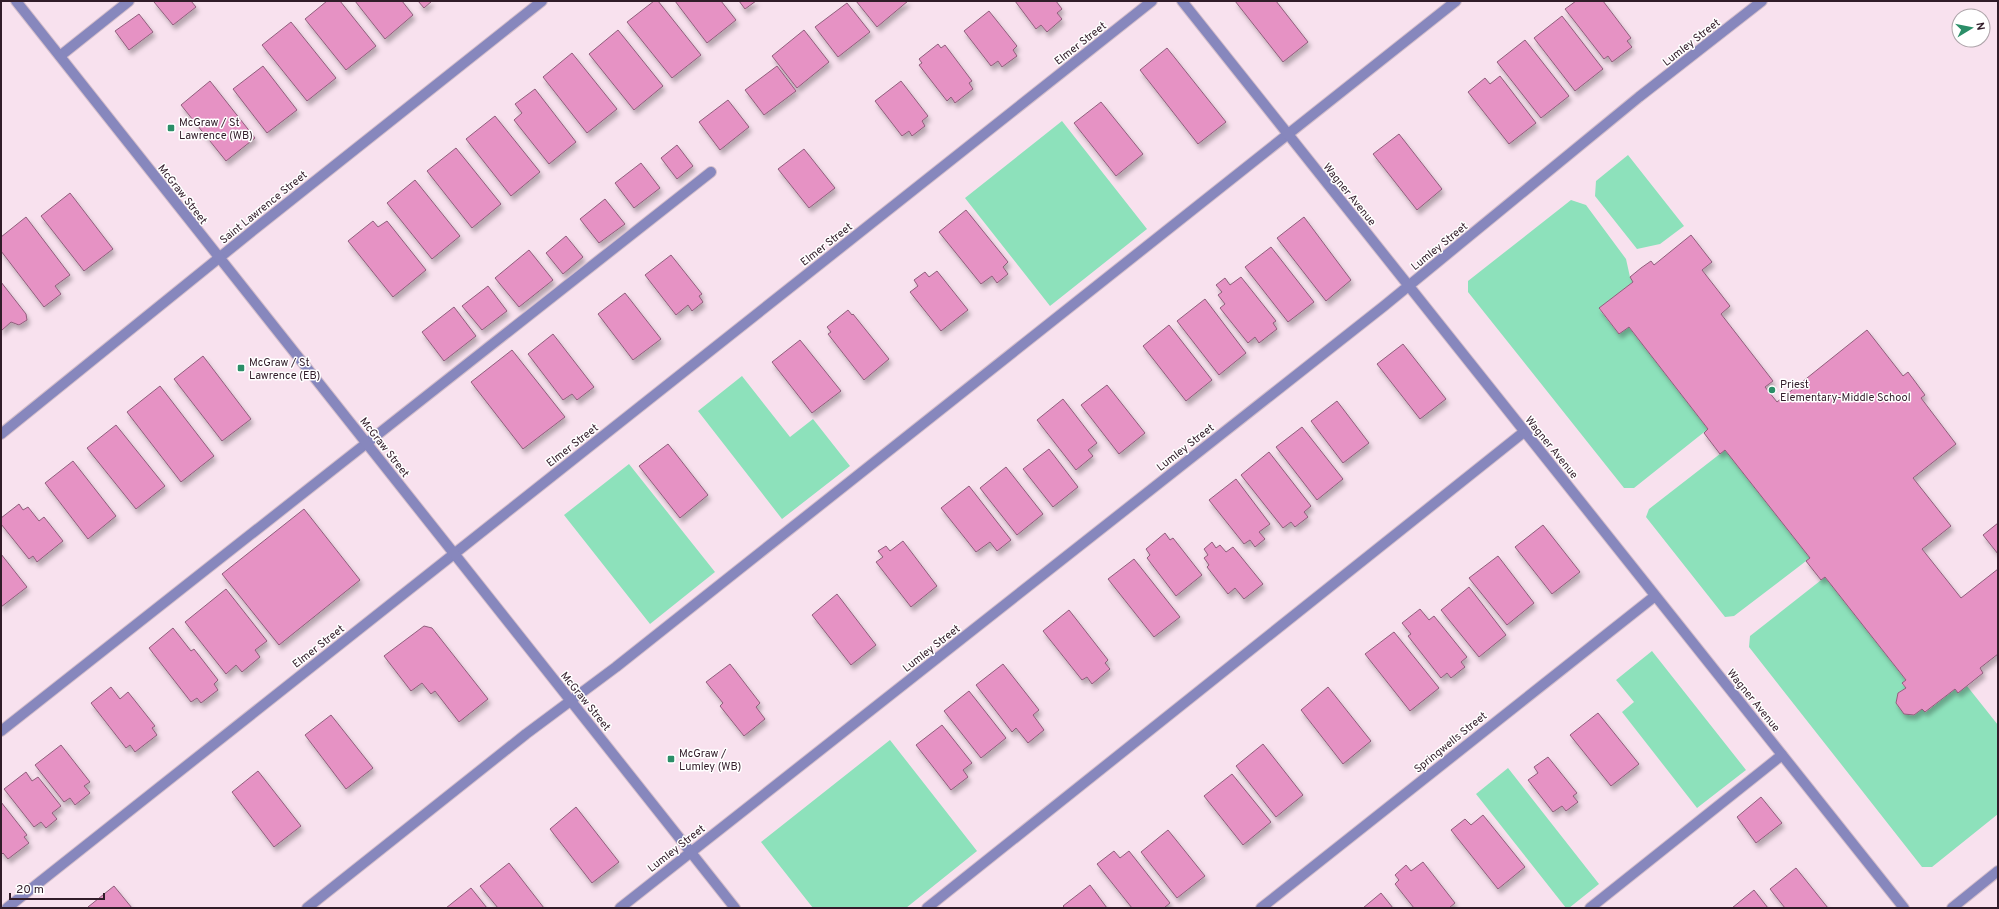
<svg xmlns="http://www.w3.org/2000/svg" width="1999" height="909" font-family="Overpass,sans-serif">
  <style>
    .grass { fill: #8de1bb }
    .building { fill: #e692c4; stroke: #905e7c; filter: url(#shadow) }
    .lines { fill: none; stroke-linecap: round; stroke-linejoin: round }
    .service-casing { stroke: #d4becb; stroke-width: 12 }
    .minor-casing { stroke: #d4becb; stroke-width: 12 }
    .tertiary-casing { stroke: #d4becb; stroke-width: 12 }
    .service { stroke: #8787bd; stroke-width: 10 }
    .minor { stroke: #8787bd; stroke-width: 10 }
    .tertiary { stroke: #8787bd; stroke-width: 10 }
    .poi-dot { fill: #2b8e68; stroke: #fff; stroke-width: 1.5 }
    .labels { text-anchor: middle; stroke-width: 3; stroke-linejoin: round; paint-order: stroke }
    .street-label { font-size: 11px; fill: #311c29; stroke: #fff }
    .poi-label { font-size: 11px; fill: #311c29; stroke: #fff; text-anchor: start }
  </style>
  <defs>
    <filter id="shadow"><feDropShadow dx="2.5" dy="4.5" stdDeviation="2" flood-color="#0004"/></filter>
  </defs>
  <rect width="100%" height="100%" fill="#f8e1ee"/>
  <path class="grass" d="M1062,121L1147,229L1050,306L965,198Z
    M1628,155L1684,226L1660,244L1637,249L1595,196L1596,181Z
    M1571,200L1586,205L1626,259L1630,277L1633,282L1599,309L1619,334L1629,327L1708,429L1634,488H1624L1468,292V281Z
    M742,376L790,437L813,419L850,466L782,519L698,411Z
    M1725,450L1810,558L1734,616L1725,617L1646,517L1649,509Z
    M629,464L715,572L650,624L564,515Z
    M1825,577L1906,680L1902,684L1906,688L1898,693L1896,703L1914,715L1922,709L1926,712L1955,689L1967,686L1998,725V814L1932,867H1922L1749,647L1750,636Z
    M1652,651L1746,770L1697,808L1622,712L1634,702L1616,680Z
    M890,740L977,851L906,908H813L761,842Z
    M1508,768L1599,884L1569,908H1566L1476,794Z"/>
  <path class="building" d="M155,1H191L196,7L173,25L154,2Z
    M327,1H340L376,46L346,70L305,19Z
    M355,1H402L413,15L385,39Z
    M418,1H432L424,8Z
    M654,1H658L701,55L672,78L627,22Z
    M675,1H721L736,20L707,43Z
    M739,1H756L745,9Z
    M856,1H908L877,27Z
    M1015,1H1056L1062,9L1057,13L1062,19L1047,32L1041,25L1036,29Z
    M1235,1H1276L1308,42L1283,62Z
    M1576,1H1603L1631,38L1627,41L1632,47L1612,62L1608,56L1604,59L1565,9Z
    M847,3L870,32L838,57L815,27Z
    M989,11L1017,46L1013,50L1017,56L1002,67L998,61L991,66L964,31Z
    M139,14L153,32L129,50L115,31Z
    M1562,16L1603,69L1575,91L1534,38Z
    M291,22L336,78L307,101L262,45Z
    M618,30L663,86L634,110L589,54Z
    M804,30L829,62L797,88L772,56Z
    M1525,40L1569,96L1541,118L1497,62Z
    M938,44L941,48L945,45L972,81L969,83L973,89L955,103L951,97L947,101L919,65L922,63L919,59Z
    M1167,48L1226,122L1198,144L1140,70Z
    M572,53L617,109L587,133L543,77Z
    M263,66L297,110L267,133L233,89Z
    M777,66L796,91L764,115L745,90Z
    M1500,76L1536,123L1509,144L1468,92L1485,78L1490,84Z
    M210,81L255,138L226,161L181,105Z
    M901,81L928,116L922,121L925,126L912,136L909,131L902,136L875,101Z
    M535,89L576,142L549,164L514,120L522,113L515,104Z
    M728,100L749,127L720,150L699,122Z
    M1101,102L1143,154L1116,176L1074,123Z
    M495,116L540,172L511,196L466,139Z
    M1399,134L1442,189L1417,210L1373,154Z
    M677,145L693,166L677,179L661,158Z
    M456,148L501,204L472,228L427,171Z
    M804,149L835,188L809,208L778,169Z
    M641,163L660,188L634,208L615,183Z
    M415,180L460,236L432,259L387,203Z
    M70,193L113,249L84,271L41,216Z
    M605,199L625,224L599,243L580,219Z
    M966,210L1008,262L1003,267L1008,274L997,283L992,276L981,284L939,232Z
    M26,217L70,275L55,286L61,294L44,307L1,251V237Z
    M1304,217L1351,280L1326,301L1277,238Z
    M373,221L378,227L387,221L426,270L393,297L348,241Z
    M1691,235L1712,262L1702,270L1730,306L1721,314L1773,381L1765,387L1777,402L1867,330L1903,376L1908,372L1925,395L1921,398L1956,444L1913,478L1951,526L1922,549L1961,598L1998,569V654L1980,668L1983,673L1958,693L1955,689L1925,712L1922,709L1914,715L1904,714L1896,703L1898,693L1906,688L1902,683L1906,680L1825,577L1821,580L1806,561L1810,558L1725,450L1720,454L1704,433L1708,429L1629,327L1619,334L1599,308L1633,282L1630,277L1641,268L1651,261L1654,265Z
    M566,236L583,257L563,274L546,253Z
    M1271,247L1314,302L1288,322L1245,267Z
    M529,250L553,280L519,307L495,278Z
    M671,255L702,294L699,296L703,302L692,311L688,305L676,315L645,275Z
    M937,271L968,310L941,331L910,292L918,286L914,280L925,272L929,277Z
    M1241,277L1276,321L1273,323L1277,329L1259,343L1255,337L1248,343L1220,308L1225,304L1218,295L1222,292L1216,285L1225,278L1230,285Z
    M1,282L26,314L27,320L19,325L11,322L1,331Z
    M488,286L507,311L482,330L462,306Z
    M625,293L661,339L633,360L598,314Z
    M1205,299L1246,353L1219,375L1177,321Z
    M454,307L476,336L444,361L422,332Z
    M848,310L852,315L853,314L889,359L864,380L828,334L831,332L827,327Z
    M1169,325L1212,380L1186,401L1143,346Z
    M553,334L594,387L577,400L572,394L563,400L528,354Z
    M800,340L841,391L812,413L772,362Z
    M1403,344L1446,399L1420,419L1377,364Z
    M512,350L565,417L523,449L471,382Z
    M203,356L251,419L222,441L174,379Z
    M1107,385L1145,433L1119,454L1081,405Z
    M160,386L214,456L181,482L127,412Z
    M1063,399L1097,443L1088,450L1093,456L1076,470L1037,420Z
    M1337,401L1369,443L1343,463L1311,421Z
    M116,425L165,486L136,509L87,448Z
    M1302,427L1343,479L1317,500L1276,447Z
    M668,444L708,495L680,518L639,466Z
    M1049,449L1078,487L1053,507L1023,469Z
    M1269,452L1311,506L1304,512L1308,517L1295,527L1291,522L1283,528L1241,475Z
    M73,461L116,516L88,539L45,483Z
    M1006,467L1043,514L1017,535L980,488Z
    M1236,479L1270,524L1259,532L1265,539L1255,547L1250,540L1244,544L1209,500Z
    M969,486L1011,540L997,551L990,542L976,552L941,508Z
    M19,504L23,510L28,507L39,521L44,517L63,541L37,562L33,556L29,559L1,524V518Z
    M304,509L360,580L279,645L222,574Z
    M1998,523V554L1983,535Z
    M1543,525L1580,572L1552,594L1515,547Z
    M1165,533L1170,540L1173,538L1202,575L1176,596L1147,558L1150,555L1146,549Z
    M903,541L937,586L911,607L876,562L883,557L878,551L886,546L890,551Z
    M1212,542L1216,548L1220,545L1226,552L1233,547L1263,584L1244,599L1235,588L1228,594L1207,567L1209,565L1204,558L1208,555L1204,549Z
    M1,554L27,587L1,607Z
    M1498,556L1534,603L1507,625L1469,578Z
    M1134,559L1180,617L1154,637L1108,579Z
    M1469,587L1506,635L1479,657L1441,610Z
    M226,589L267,641L255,650L260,657L242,672L236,665L226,674L185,622Z
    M837,594L876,645L851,665L812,615Z
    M1420,609L1429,620L1434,616L1467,657L1461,662L1465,667L1451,678L1447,673L1441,678L1408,636L1411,634L1402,623Z
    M1069,610L1108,660L1105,663L1110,669L1092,684L1087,677L1082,680L1043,631Z
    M424,626L432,628L488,699L459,722L435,691L431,694L422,683L411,691L384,656Z
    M173,628L191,651L194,649L218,680L214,684L218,690L201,703L197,698L191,702L149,648Z
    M1394,632L1439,688L1410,711L1365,654Z
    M730,664L760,703L756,707L765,719L744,736L720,706L723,703L706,682Z
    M1003,664L1039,710L1033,715L1044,730L1028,743L1016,728L1012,732L976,685Z
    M111,687L120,699L128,692L155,726L152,728L157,735L135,752L130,745L126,748L91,703Z
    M1328,687L1371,741L1343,764L1301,710Z
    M969,691L1006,738L981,758L944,711Z
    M1598,713L1639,764L1611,786L1570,735Z
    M331,715L373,768L346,789L305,735Z
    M942,725L972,763L963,770L968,777L951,790L916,745Z
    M1263,744L1303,795L1276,817L1236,766Z
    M61,745L90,782L84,786L90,793L75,805L70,798L64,802L35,765Z
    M1548,757L1577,793L1573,796L1578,802L1566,811L1562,806L1553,812L1528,780L1538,773L1534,767Z
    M258,771L301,826L274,847L232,792Z
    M26,772L32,781L38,777L61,806L52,813L57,819L46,828L41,822L34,827L4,789Z
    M1232,774L1271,822L1243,845L1204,796Z
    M1761,797L1782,823L1756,843L1737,817Z
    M1,802L27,835L24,837L29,843L8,859L3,853L1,855Z
    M576,807L619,862L592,883L550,829Z
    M1483,815L1525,867L1498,889L1451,830L1465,819L1471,825Z
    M1168,830L1205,876L1177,898L1141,852Z
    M1114,851L1120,858L1129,851L1170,903L1164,908H1132L1097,864Z
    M1423,862L1455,903L1449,908H1414L1395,884L1399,880L1395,875L1406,865L1411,871Z
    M509,863L544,908H498L480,886Z
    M1796,868L1828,908H1785L1770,889Z
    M1090,885L1107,908H1065L1063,906Z
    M114,886L132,908H89L88,907Z
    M471,888L487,908H446Z
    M1754,890L1768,908H1732Z
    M1381,893L1393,908H1363Z"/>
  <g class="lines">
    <defs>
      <path id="service" d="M60,56L129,1
        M1,731L711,172
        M307,908L526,734L616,667L1456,1
        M927,908L1524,432
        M1590,908L1782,755"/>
      <path id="minor" d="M1182,1L1904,908
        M1,434L261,224L542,1
        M7,908L1152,1
        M620,908L1384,306L1639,97L1762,1
        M1261,908L1655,596
        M1952,908L1998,871"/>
      <path id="tertiary" d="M16,1L735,908"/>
    </defs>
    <use href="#service" class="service-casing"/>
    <use href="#minor" class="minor-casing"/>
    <use href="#tertiary" class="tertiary-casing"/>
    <use href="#service" class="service"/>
    <use href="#minor" class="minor"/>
    <use href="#tertiary" class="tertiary"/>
  </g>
  <g class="poi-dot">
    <rect x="167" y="124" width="8" height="8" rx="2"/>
    <rect x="237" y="364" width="8" height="8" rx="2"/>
    <circle cx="1772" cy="390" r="4"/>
    <rect x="667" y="755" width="8" height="8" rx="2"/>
  </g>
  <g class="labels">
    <g class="street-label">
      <text transform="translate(1691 42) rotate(-38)" y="4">Lumley Street</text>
      <text transform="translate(1080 43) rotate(-38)" y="4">Elmer Street</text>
      <text transform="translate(183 194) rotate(52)" y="4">McGraw Street</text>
      <text transform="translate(1350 194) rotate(51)" y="4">Wagner Avenue</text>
      <text transform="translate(263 207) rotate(-39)" y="4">Saint Lawrence Street</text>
      <text transform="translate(826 244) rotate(-38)" y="4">Elmer Street</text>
      <text transform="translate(1439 246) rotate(-39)" y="4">Lumley Street</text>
      <text transform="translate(572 445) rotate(-38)" y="4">Elmer Street</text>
      <text transform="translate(385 447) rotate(52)" y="4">McGraw Street</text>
      <text transform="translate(1185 447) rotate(-38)" y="4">Lumley Street</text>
      <text transform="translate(1552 447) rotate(51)" y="4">Wagner Avenue</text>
      <text transform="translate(318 646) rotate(-38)" y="4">Elmer Street</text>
      <text transform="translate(931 648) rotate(-38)" y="4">Lumley Street</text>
      <text transform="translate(1754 700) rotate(51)" y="4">Wagner Avenue</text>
      <text transform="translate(586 701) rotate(51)" y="4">McGraw Street</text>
      <text transform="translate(1450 742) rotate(-39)" y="4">Springwells Street</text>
      <text transform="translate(676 848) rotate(-38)" y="4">Lumley Street</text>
    </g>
    <g class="poi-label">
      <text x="179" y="126">McGraw / St<tspan x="179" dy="13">Lawrence (WB)</tspan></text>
      <text x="249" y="366">McGraw / St<tspan x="249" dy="13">Lawrence (EB)</tspan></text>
      <text x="1780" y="388">Priest<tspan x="1780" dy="13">Elementary‑Middle School</tspan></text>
      <text x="679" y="757">McGraw /<tspan x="679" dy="13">Lumley (WB)</tspan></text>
    </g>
  </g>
  <rect width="1999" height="909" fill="none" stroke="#311c29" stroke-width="4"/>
  <g transform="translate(1971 28) rotate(80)"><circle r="19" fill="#ffffff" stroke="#ada4a9"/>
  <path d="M0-3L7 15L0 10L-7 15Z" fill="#2b8e68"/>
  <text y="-6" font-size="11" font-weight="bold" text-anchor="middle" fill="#311c29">N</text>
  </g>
  <path d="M10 893v6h94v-6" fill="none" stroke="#311c29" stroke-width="2"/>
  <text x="16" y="893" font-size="12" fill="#311c29" stroke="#ffffff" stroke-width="3" paint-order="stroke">20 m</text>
</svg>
